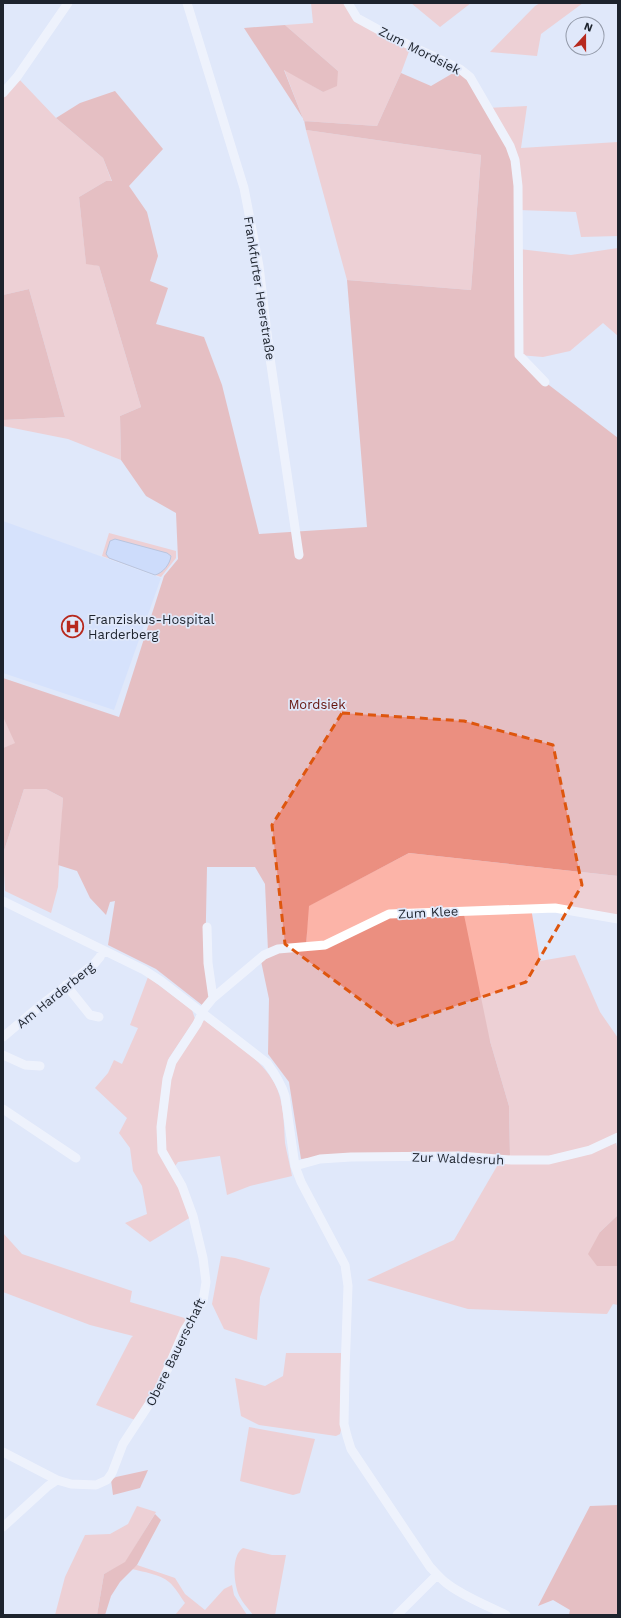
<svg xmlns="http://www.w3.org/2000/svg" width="621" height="1618" font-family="'Work Sans',sans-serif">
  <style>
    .built { fill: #cadcff }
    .green { fill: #fcb4a8 }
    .forest { fill: #eb8f80 }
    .water { fill: #b7cefc; stroke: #899bbe }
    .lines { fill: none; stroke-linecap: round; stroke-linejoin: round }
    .minor { stroke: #fff; stroke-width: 9 }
    .marked { fill: none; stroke: #de560e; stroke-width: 3; stroke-dasharray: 8 5; stroke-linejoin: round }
    .labels { text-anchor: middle; stroke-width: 3.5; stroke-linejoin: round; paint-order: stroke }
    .street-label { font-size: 13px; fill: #1d232d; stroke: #e0e8fa }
    .poi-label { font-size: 13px; fill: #1d232d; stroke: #e0e8fa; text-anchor: start }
    .park-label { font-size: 13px; fill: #65130c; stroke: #e0e8fa }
  </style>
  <rect width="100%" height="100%" fill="#e0e8fa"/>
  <path class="built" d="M3,521L161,578L114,710L3,673Z"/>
  <path class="green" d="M311,3H348L357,18L411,46L401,73L377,126L304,121L284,69L323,92L338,71L285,25L313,23Z
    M411,3H471L440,27Z
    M540,3H583L541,34L537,56L490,52L535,6Z
    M17,77L56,118L103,158L112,182L106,181L79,197L86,263L99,266L141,407L120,416L121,460L68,439L3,426V420L65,417L29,289L3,295V93Z
    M527,106L521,148L618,142V236L581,237L576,212L519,210L488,108Z
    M306,130L481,155L471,290L347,280Z
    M618,248V336L603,323L570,351L543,357L519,355V249L571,255Z
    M109,533L176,551V558L161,577L102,556Z
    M3,717L16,743L3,748Z
    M24,789H46L63,798L58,887L51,913L5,891L3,854Z
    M409,853L618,876V919L531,908L540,961L575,955L600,1012L618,1038V1134L590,1147L549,1156H510L509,1106L490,1041L325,945L306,946L308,906Z
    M148,977L192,1010L195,1019L169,1058L162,1085L172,1062L204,1020C229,1039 270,1063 279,1094C284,1110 284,1127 285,1143C287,1154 290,1165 292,1176L250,1186L227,1195L220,1156L178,1162L173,1169L191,1217L150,1242L125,1223L147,1214L142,1186L133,1171L130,1148L119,1133L127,1118L95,1088L108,1073L114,1060L122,1064L138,1028L130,1025Z
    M616,1143L618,1150V1215L600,1232L597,1266H618V1305L613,1304L607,1314L468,1309L367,1280L454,1240L500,1161L570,1159Z
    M3,1233L22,1254L132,1291L130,1302L188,1319L156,1390L135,1420L96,1405L131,1338L133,1336L90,1325L3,1292Z
    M221,1256L235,1258L270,1268L260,1297L257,1340L224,1329L212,1304Z
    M286,1353H341L342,1426L340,1434L336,1436L259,1425L241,1416L235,1378L265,1386L283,1376Z
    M249,1427L315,1439L300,1493L293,1495L240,1481Z
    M137,1506L156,1512L125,1563L104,1574L97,1615H55L65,1577L85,1535L110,1534L128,1524Z
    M243,1548L272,1555H286L275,1615H253C248,1608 241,1601 238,1593C234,1581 231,1556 243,1548Z
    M137,1565L175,1578L185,1594L205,1610L224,1589L232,1585L234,1595L247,1615H175L185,1603C180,1596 175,1587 169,1582C160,1574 143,1572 132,1569Z"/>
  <path class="forest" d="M285,25L338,71L337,86L323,92L284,70L304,121L377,126L401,73L431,86L460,69L470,77L515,160L519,355L545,382L618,438V876L409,853L309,906L306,946L325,945L389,914L463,910L490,1041L509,1106L510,1156L318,1157L301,1159L289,1082L268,1054L269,999L261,961L268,951L265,884L255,867H207L205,966L210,997L202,1005L156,969L108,945L115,901L110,902L106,915L90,898L77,871L58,865L63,798L46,789H24L3,854V748L15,743L3,717V678L119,717L164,576L178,559L176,513L146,496L121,460L120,416L141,407L99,266L86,264L79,197L106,181H112L103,158L56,118L80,103L115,91L163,149L129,186L147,212L158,256L150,281L168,288L156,324L204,337L222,385L259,534L367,527L347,280L471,290L481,155L306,130L304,120L244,28Z
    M29,289L65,417L3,420V295Z
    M618,1215V1266H597L588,1254L600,1232Z
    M148,1470L140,1488L113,1495L111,1480L116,1477Z
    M618,1505V1615H569L570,1610L553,1600L538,1606L590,1506Z
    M155,1514L161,1520L137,1565L120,1582L111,1596L105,1615H97L104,1574L125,1562Z"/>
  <path class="water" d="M115,539L167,553L171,556C170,564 163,573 155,575L109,558L106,554L110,541Z"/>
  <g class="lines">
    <path class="minor" d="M187,3L244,188L259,266L270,358L299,555
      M348,3L357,18L388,35L460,69L470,77L510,146L515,160L518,186L519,355L545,382
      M3,93L17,77L68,3
      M3,901L144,970L161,981L267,1063C275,1074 281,1083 285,1096L295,1166L301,1182L345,1265L348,1286L345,1371L344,1424L347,1436L351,1449L430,1567C435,1572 440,1578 445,1582C460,1595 488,1606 506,1615
      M207,927L208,963L213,998
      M66,985L90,1015L99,1017
      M3,1037L41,1005L94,964L100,957L103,950
      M3,1055L25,1065L40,1066
      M3,1109L76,1158
      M295,1166L320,1159L351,1157L459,1156L511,1160H549L590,1150L618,1137
      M3,1452L57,1480
      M3,1527L48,1486L57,1480L71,1484L96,1485L107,1480L112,1473L123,1444L159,1389L184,1331L203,1301L206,1282L203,1258L193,1216L182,1186L162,1151L161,1127L167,1079L172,1062L197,1024L204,1009L213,998L264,955L278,949L325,945L389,914L555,908L618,919
      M397,1615L437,1575"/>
  </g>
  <path d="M0 0H621V1618H0ZM342,713L464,721L553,745L582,885L526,982L396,1026L285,944L272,825Z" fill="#e0e8fa" fill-opacity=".55" fill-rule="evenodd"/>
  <path class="marked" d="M342,713L464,721L553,745L582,885L526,982L396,1026L285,944L272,825Z"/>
  <defs>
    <symbol id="hospital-ring" viewBox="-11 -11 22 22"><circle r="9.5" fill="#e0e8fa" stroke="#b7291e" stroke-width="1.5"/><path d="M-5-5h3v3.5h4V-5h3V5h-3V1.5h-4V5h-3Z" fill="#b7291e"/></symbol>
  </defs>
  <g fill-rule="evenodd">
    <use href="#hospital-ring" x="60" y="614" width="25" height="25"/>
  </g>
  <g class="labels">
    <g class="street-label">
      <text transform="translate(420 50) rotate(27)" y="5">Zum Mordsiek</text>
      <text transform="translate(260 288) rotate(81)" y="5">Frankfurter Heerstraße</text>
      <text transform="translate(428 912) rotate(-3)" y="5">Zum Klee</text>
      <text transform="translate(55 995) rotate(-39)" y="5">Am Harderberg</text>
      <text transform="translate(458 1158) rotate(2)" y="5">Zur Waldesruh</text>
      <text transform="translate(175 1352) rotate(-64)" y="5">Obere Bauerschaft</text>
    </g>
    <g class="poi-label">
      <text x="88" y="624">Franziskus-Hospital<tspan x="88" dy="15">Harderberg</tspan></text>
    </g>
    <g class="park-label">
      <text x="317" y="709">Mordsiek</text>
    </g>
  </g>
  <rect width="621" height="1618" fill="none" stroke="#1d232d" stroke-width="8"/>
  <g transform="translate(585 36) rotate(21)"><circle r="19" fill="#e0e8fa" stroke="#9299a8"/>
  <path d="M0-3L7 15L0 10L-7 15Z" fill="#b7291e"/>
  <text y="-6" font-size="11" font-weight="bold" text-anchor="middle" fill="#1d232d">N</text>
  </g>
</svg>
